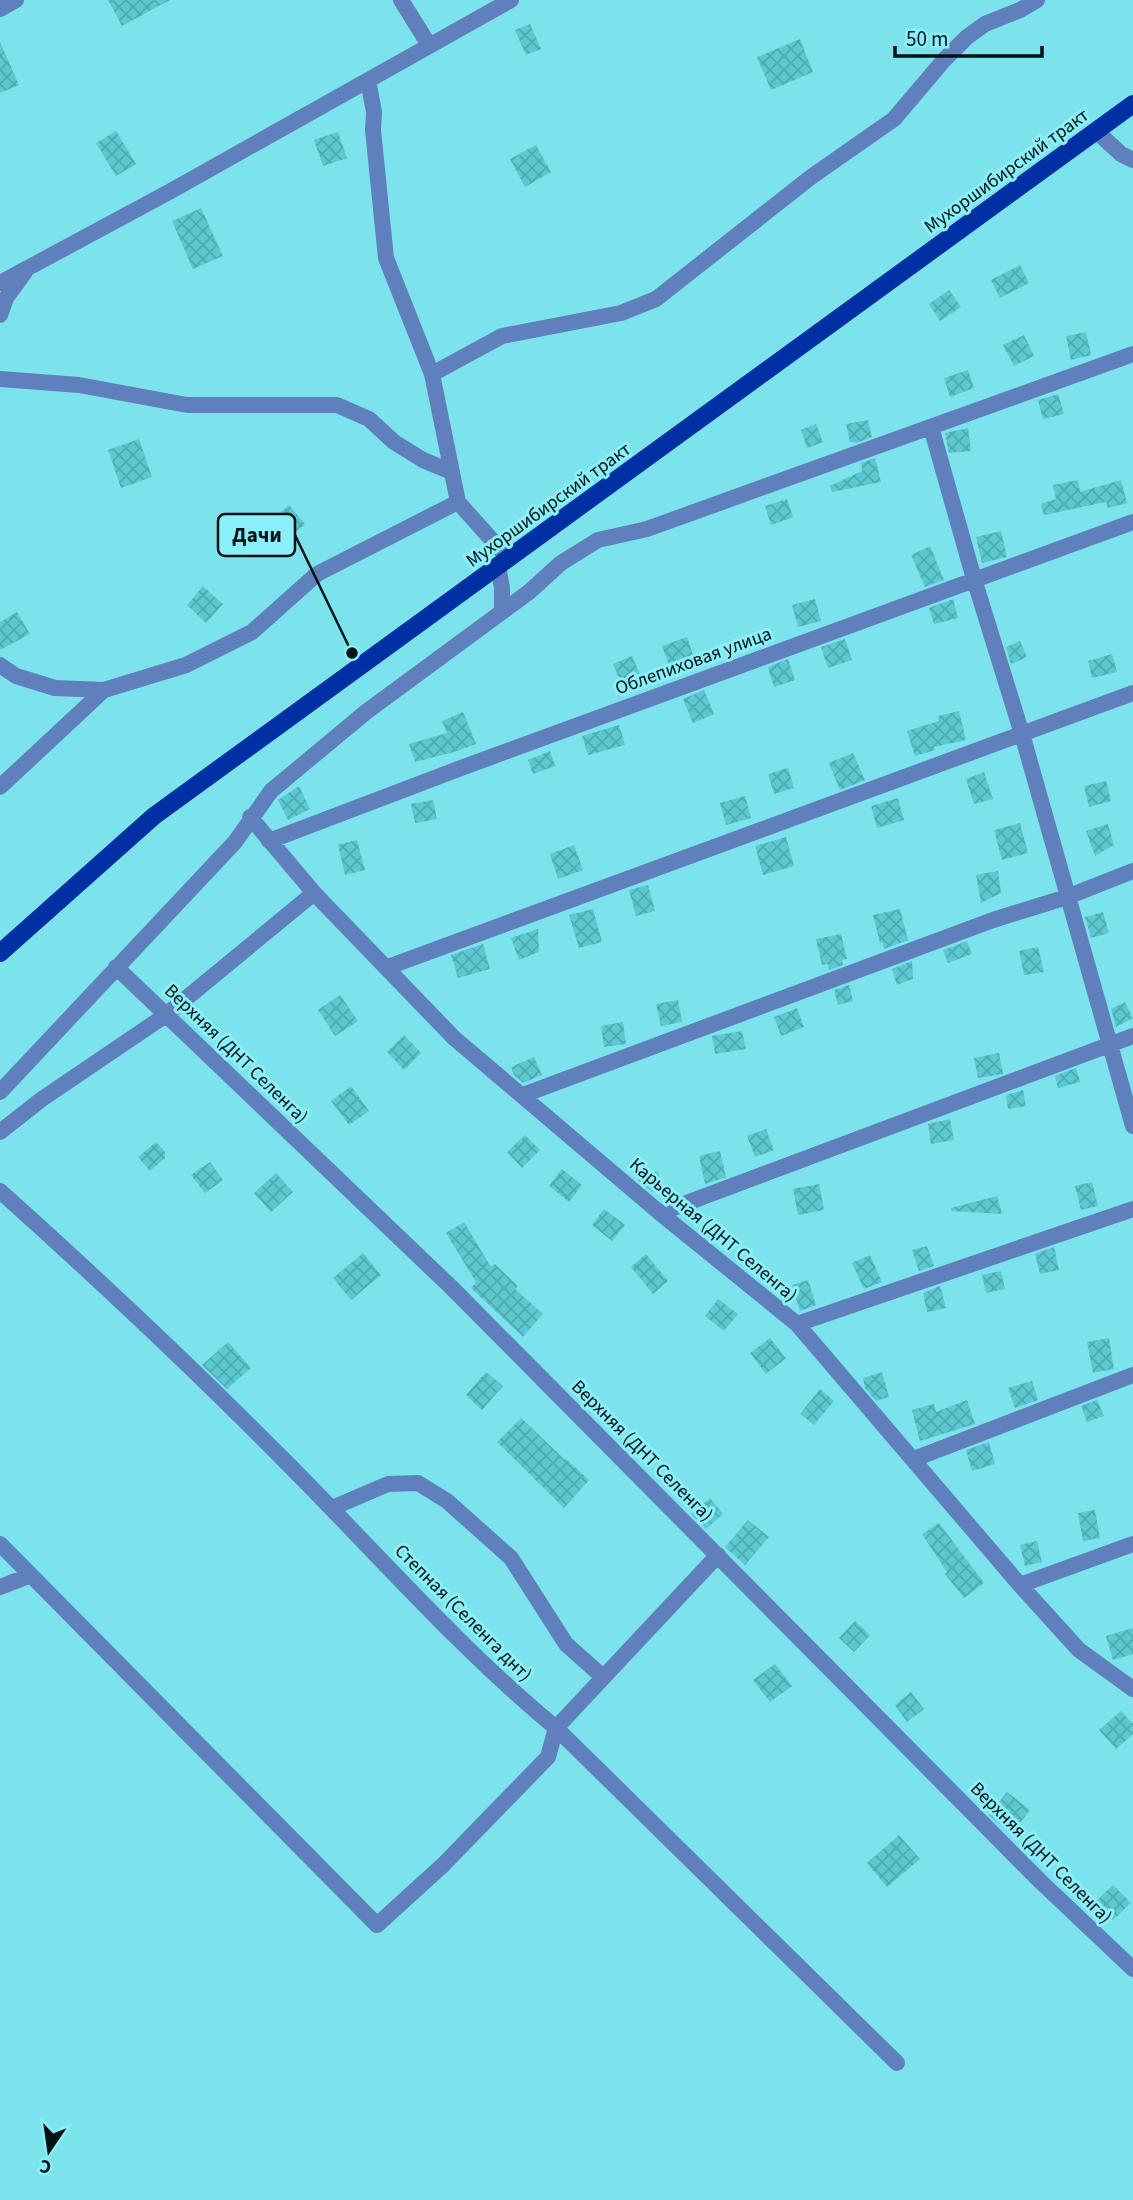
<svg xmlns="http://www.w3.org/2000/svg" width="1133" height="2200" font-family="'Source Sans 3',sans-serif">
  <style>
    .building { fill: url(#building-cross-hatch) }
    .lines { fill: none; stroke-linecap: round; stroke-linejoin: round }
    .minor { stroke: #6080bd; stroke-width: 16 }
    .primary { stroke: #0030a4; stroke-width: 18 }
    .labels { text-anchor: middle; stroke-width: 6; stroke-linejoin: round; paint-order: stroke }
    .street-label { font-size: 19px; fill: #001214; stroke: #89eff8 }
    .leader { fill: none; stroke: #001214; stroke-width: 2.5 }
    .callout-dot { fill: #001214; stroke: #89eff8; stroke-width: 2.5 }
    .callout { fill: #89eff8; stroke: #001214; stroke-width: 2.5 }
    .callout-label { font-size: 21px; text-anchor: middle; font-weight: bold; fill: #001214 }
  </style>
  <defs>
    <pattern id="building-cross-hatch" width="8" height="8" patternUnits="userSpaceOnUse" patternTransform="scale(1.75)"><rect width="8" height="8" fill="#5dc8d1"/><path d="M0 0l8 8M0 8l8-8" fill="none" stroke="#4fabb3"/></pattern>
  </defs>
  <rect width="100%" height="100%" fill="#7ce2eb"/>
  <path class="building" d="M108,0H170L122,26Z
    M530,24L541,49L526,55L515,30Z
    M800,39L813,72L771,90L757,57Z
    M0,42L19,85L0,93Z
    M116,131L136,164L116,176L96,143Z
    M338,132L347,158L323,166L314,140Z
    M536,145L551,172L525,187L510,159Z
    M201,208L223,256L193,269L172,221Z
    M1020,265L1029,283L1000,298L991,280Z
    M949,290L961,307L940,321L929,304Z
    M1086,332L1091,355L1071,360L1066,336Z
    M1024,335L1034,356L1014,366L1003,345Z
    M968,370L974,388L950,397L944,378Z
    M1058,394L1064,414L1043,419L1038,400Z
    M868,420L872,437L856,443L850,442L846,424Z
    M816,424L823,442L807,448L801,430Z
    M968,428L971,451L949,453L945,433Z
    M139,439L152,477L121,488L108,450Z
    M875,458L881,482L832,492L830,486L862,471L861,463Z
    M1078,480L1080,492L1121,480L1127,503L1108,508L1106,502L1044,515L1041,504L1056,499L1053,485Z
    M787,499L793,517L771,525L765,506Z
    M289,505L305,524L284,542L268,523Z
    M1001,531L1007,557L982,563L976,537Z
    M930,546L944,580L925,587L911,555Z
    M203,586L223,604L206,623L187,605Z
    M815,599L821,621L798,627L792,605Z
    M953,599L958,618L934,624L929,608Z
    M17,612L30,634L0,650V622Z
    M687,637L694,658L670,667L662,646Z
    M845,639L852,660L828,668L821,647Z
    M1020,641L1027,657L1011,664L1006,647Z
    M1112,654L1117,672L1092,678L1088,661Z
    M632,656L642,679L623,687L613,664Z
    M788,659L795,680L774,687L768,667Z
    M704,690L714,714L693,723L683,699Z
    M959,711L966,740L934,747L935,750L915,756L907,731L939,721L938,716Z
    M463,712L476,744L454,752L415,762L409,744L447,733L442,721Z
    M619,725L625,745L588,755L582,736Z
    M550,751L555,766L533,774L528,760Z
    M853,753L865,780L840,790L829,763Z
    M788,768L794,788L774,794L768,774Z
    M984,772L993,799L974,804L966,779Z
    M1106,781L1111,801L1089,807L1084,786Z
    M299,786L310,809L288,820L278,800Z
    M745,796L751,818L726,825L720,803Z
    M898,798L904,820L877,828L871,806Z
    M433,800L437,819L415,823L411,804Z
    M1020,823L1028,853L1002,860L994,830Z
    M1108,824L1114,845L1095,856L1086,831Z
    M786,837L794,866L763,875L755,846Z
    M357,840L365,870L345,875L338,845Z
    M574,845L583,870L558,879L550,854Z
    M998,871L1001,893L981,903L976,875Z
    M648,885L655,911L636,916L629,890Z
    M593,909L602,942L579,948L569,915Z
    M900,909L908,940L884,949L882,942L880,943L873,915Z
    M1103,912L1109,933L1091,938L1085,917Z
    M538,929L539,952L519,960L511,938Z
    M841,934L847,959L842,960L843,965L829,970L828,964L822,965L816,939Z
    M967,941L972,954L948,963L943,950Z
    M483,944L490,969L458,978L451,955Z
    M1038,947L1044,972L1024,975L1019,951Z
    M912,961L913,979L897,985L892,969Z
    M849,985L853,1001L838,1005L834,990Z
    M340,995L358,1021L335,1036L318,1010Z
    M678,1000L682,1022L661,1026L656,1004Z
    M1125,1002L1133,1018L1116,1027L1111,1009Z
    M797,1008L804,1027L781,1036L774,1017Z
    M623,1022L626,1044L604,1047L601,1026Z
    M742,1031L746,1049L715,1054L712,1036Z
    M404,1035L421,1053L404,1070L387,1052Z
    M999,1053L1003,1074L978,1078L974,1058Z
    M534,1057L542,1075L523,1083L514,1075L511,1067Z
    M1076,1068L1080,1082L1058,1088L1055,1076Z
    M351,1086L369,1111L349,1125L331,1101Z
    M1023,1090L1026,1106L1008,1109L1006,1095Z
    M950,1119L954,1140L931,1144L928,1124Z
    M766,1129L774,1150L755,1157L747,1136Z
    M525,1135L540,1150L522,1168L507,1152Z
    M156,1142L165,1152V1158L150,1171L138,1157Z
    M720,1151L726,1177L705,1184L699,1156Z
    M210,1162L223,1180L205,1193L191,1175Z
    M562,1169L582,1185L569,1202L549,1186Z
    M657,1171L664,1187L652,1192L638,1180Z
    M276,1173L293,1192L271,1212L254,1193Z
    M1092,1182L1098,1206L1081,1210L1075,1186Z
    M819,1184L824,1210L798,1215L793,1189Z
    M997,1196L1002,1214L951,1211V1208Z
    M604,1209L625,1225L612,1241L592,1225Z
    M464,1222L491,1267L495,1264L518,1286L515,1289L543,1314L523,1337L471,1288L476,1282L446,1233Z
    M927,1246L934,1266L919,1271L912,1250Z
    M1054,1247L1059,1270L1040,1274L1035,1254Z
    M363,1253L381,1275L351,1300L333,1278Z
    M646,1254L668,1281L653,1294L631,1267Z
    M870,1255L882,1282L864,1289L852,1263Z
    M1001,1271L1005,1289L986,1293L982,1275Z
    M808,1280L816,1305L800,1311L792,1285Z
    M940,1286L946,1308L927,1312L923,1293Z
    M718,1299L738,1314L724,1331L705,1316Z
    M770,1338L786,1358L766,1374L750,1353Z
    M1109,1338L1114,1369L1093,1373L1087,1342Z
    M228,1342L251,1368L227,1389L202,1365Z
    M486,1372L503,1386L482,1410L466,1395Z
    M882,1372L889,1397L876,1401L865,1388L863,1378Z
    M1032,1381L1038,1400L1015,1408L1008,1388Z
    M820,1389L834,1401L814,1425L800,1414Z
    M967,1400L975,1424L920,1441L912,1410L934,1404L936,1412Z
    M1097,1400L1104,1416L1087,1422L1081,1406Z
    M521,1418L565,1460L566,1459L589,1480L564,1508L497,1442Z
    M989,1442L995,1464L972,1471L966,1450Z
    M710,1498L723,1514L706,1529L691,1514Z
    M1095,1510L1100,1538L1083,1541L1078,1513Z
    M748,1520L769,1537L745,1565L725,1547Z
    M939,1523L984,1583L964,1598L945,1574L947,1572L922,1534Z
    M1037,1541L1042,1562L1025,1566L1020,1545Z
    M855,1621L870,1635L854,1652L839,1638Z
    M1133,1628V1654L1113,1660L1106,1636Z
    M775,1664L792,1686L770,1702L753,1680Z
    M911,1692L924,1709L907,1722L895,1705Z
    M1121,1711L1133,1724V1734L1116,1749L1099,1730Z
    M1007,1792L1030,1810L1011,1834L989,1815Z
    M899,1835L920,1859L887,1887L867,1863Z
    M1113,1885L1131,1903L1113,1920L1095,1902Z"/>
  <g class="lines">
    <path class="minor" d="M401,0L429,45
      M0,9L16,0
      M368,80L374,112L373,130L386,258L432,374L458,502L508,558
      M1096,131L1121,154L1133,160
      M0,283L169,192L511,0
      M0,315L6,298L25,272
      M432,374L502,336L621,313L656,299L811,177L894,119L944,60L967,37L985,24L1020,10L1037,0
      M0,379L79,385L187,405H337L369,419L394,442L423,460L452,472
      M931,427L974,579L1022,734L1133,1126
      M498,566L502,588V612
      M0,665L16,676L55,688L104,690L186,665L252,632L317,574L458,502
      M0,787L104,690
      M250,817L314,893L454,1038L660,1213L797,1324L1020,1585L1079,1650L1133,1689
      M269,841L461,768L1133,522
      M116,967L452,1288L1040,1881L1133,1969
      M388,967L1133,693
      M0,1092L235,842L271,791L366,712L529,592L561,563L598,540L647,529L1133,354
      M523,1095L993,920L1067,897L1133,871
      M0,1132L42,1099L166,1015L314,893
      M0,1191C97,1278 192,1367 284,1460C374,1550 458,1647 556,1728L897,2063
      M660,1213L1133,1036
      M797,1324L1133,1209
      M914,1459L1133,1375
      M332,1508L388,1484L418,1483L447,1501L511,1558L566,1644L603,1677
      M0,1544L377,1925L443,1865L548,1757L556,1728L718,1555
      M1020,1585L1133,1544
      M0,1587L31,1575"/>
    <path class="primary" d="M0,953L154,816L1133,104"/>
  </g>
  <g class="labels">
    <g class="street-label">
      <text transform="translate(1006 170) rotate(-36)" y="7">Мухоршибирский тракт</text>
      <text transform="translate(548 504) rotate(-36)" y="7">Мухоршибирский тракт</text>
      <text transform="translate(693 660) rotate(-20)" y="7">Облепиховая улица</text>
      <text transform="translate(237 1053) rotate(44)" y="7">Верхняя (ДНТ Селенга)</text>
      <text transform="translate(714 1229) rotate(40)" y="7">Карьерная (ДНТ Селенга)</text>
      <text transform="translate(643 1450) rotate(45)" y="7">Верхняя (ДНТ Селенга)</text>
      <text transform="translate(464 1612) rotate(45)" y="7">Степная (Селенга днт)</text>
      <text transform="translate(1042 1852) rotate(45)" y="7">Верхняя (ДНТ Селенга)</text>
    </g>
  </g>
  <path class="leader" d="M352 653L295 535"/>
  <circle class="callout-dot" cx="352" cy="653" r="7"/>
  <rect class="callout" x="218" y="514" width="77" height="42" rx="7"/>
  <g class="callout-label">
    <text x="257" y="542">Дачи</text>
  </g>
  <g transform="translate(49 2151) rotate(193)" stroke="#89eff8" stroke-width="5" paint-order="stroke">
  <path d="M0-5L12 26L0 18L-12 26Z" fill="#001214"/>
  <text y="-10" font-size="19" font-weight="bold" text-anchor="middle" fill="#001214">С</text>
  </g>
  <path d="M895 46v10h147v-10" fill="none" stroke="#001214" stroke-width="3.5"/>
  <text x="906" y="46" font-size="21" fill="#001214" stroke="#89eff8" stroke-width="5" paint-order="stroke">50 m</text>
</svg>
